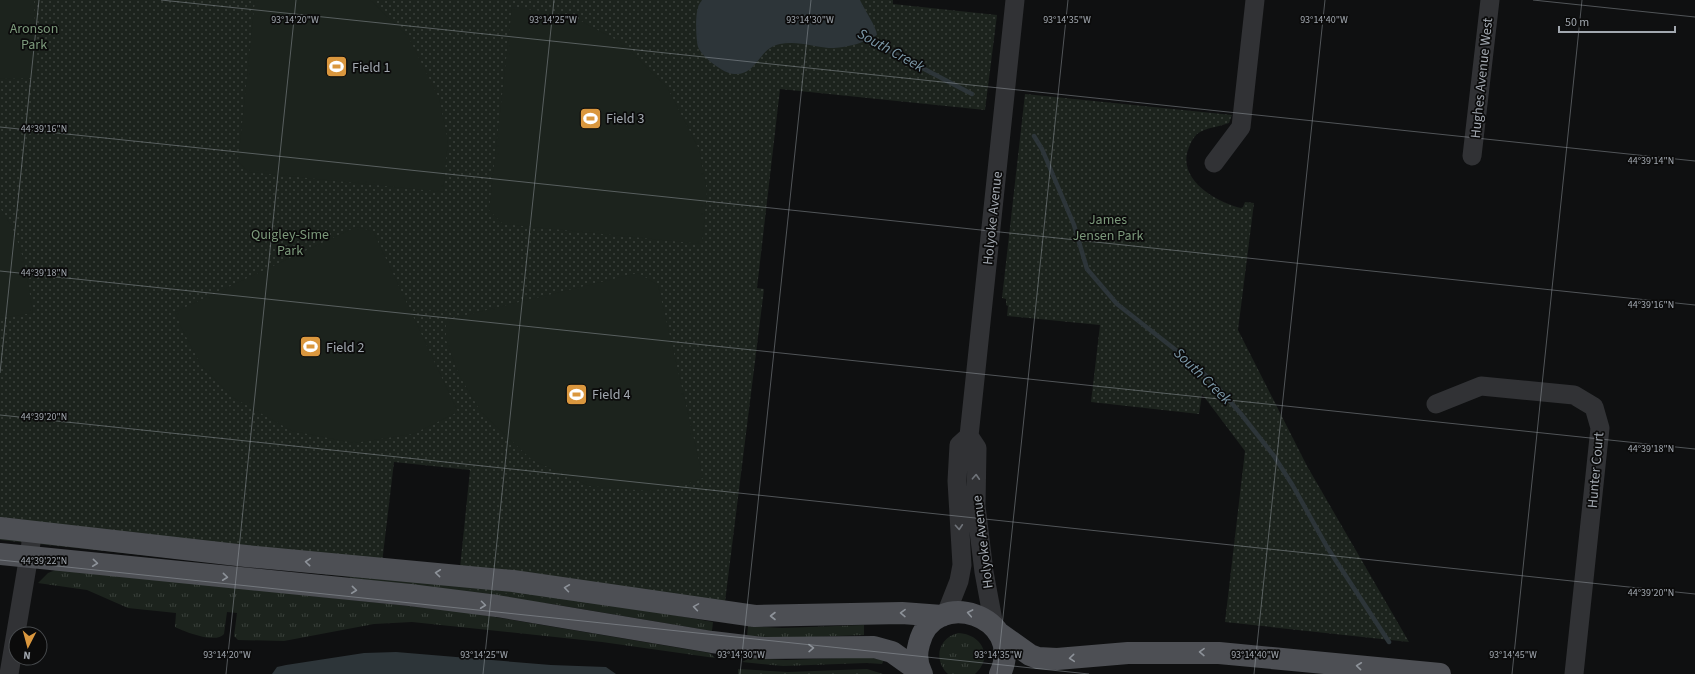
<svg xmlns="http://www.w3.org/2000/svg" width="1695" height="674" font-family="'Source Sans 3',sans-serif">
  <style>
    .grass { fill: url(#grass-tufts) }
    .park { fill: url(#park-dots) }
    .pitch { fill: #1c231d }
    .water { fill: #2d3539 }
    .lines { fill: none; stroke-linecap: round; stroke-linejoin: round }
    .stream { stroke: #2d3539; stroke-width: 4.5 }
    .minor { stroke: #313235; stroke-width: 19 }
    .major { stroke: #4d4f54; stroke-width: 22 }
    .oneway { stroke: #6f7379 }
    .oneway2 { stroke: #8d9299 }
    .ticks { fill: none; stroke: #a2a8b0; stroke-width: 1; stroke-opacity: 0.45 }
    .labels { text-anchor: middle; stroke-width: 3.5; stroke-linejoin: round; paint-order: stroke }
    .park-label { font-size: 14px; fill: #7c997b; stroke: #0b0b0b }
    .poi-label { font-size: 14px; fill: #a2a8b0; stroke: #0b0b0b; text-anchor: start }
    .street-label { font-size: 14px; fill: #a2a8b0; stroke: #0b0b0b }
    .water-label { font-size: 15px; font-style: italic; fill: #7c98a8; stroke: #0b0b0b }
    .ticks-label { font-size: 10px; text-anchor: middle; fill: #a2a8b0; stroke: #0b0b0b; stroke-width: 3.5; stroke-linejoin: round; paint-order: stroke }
  </style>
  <defs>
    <pattern id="grass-tufts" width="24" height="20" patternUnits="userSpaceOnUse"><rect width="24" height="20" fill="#1c231d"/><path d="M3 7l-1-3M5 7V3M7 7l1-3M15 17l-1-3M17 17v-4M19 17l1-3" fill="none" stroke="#3a403b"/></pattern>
    <pattern id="park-dots" width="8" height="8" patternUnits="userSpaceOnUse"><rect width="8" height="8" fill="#1c231d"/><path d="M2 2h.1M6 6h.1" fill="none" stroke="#3a403b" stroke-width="1.8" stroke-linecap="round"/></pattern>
  </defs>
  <rect width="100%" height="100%" fill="#0f1011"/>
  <path class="grass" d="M58,569L465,612L710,653L715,658L602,642L412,622L374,624L284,641L238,640L234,636L237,613L227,612L224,634C216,644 185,632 175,627L176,613L128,608L87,590L38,583L48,573Z
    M350,576L396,577L639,609L713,622L712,631L552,604L349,582Z
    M864,625V635L785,638L747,636L748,626L782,628Z
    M958,633C982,634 994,657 975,674H948C933,660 938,638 958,633Z
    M867,657L884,660L882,664L867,663L783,666L742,662L750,658L786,660Z
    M738,669L788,672L867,669L883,674H738Z"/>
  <path class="park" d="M0,0H893V4L997,15L985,110L780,89L757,288L764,289L723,618L458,588L470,470L394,462L380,580L0,540Z
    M1025,94L1232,115L1229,123C1219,127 1206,127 1197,134C1192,139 1189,146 1187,153C1181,182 1217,202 1241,208L1243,207L1245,202L1254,203L1238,330L1307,466L1409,642L1225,622L1245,451L1202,394L1199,414L1091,402L1100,325L1007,316L1008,306L1006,305V299L1002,298Z"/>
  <path class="pitch" d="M0,0H34L36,78L0,79Z
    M255,0H370L408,36L439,98L448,141L443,192L249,172L238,162Z
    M512,7L570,15L622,43L667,87L699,149L707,191L702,244L503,224L489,210Z
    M0,208C23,238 27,277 33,313L0,318Z
    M356,227L373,231L458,412L413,434L354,443L292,431L232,397L201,365L182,329L175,312Z
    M638,273L658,285L703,478L684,485L649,491L589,486L532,460L481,412L459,375L446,340V320Z"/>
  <path class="water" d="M702,0H860C865,11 876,26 877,35C865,43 848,47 834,48C815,48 798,40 780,44C758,48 758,75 734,74C724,74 702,57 698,47C696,39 695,16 698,8C698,5 701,2 702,0Z
    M396,652L551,665L606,667L616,674H272L277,667L286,665L364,653Z"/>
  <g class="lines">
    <path class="stream" d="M865,38L972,94
      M1034,136L1042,149L1074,225L1087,269L1117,304L1186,358L1214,383L1241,414L1274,456L1293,486L1327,547L1389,642"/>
    <path class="minor" d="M1472,156L1490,0
      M1214,163L1241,127L1255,0
      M1436,404L1481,386L1574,395L1594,407L1600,428L1574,674
      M946,614L959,581L962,565L957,481L959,445L969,436
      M994,626L984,572L976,506L977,448L969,436L1015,0
      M9,674L33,531"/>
    <path class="major" d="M0,528L246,556L513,581L755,616L902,613L942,616
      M0,554L410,595L497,606L712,642L762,648L874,647L892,652L920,672
      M999,633L1030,655L1038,658L1057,659L1128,653H1219L1440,674
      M922,674C917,665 916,654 919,644C933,585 1027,616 1000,674"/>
  </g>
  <defs><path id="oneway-chevron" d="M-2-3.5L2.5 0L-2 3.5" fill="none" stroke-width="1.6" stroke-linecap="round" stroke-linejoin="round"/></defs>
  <g class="oneway">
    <use href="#oneway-chevron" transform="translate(976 477) rotate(-87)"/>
    <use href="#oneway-chevron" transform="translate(959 527) rotate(86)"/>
  </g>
  <g class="oneway2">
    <use href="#oneway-chevron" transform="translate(308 562) rotate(-175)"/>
    <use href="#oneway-chevron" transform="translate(95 563) rotate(6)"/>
    <use href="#oneway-chevron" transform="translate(438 573) rotate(-174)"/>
    <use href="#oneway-chevron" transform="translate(225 577) rotate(6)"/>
    <use href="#oneway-chevron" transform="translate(567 588) rotate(-172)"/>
    <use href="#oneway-chevron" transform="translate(354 590) rotate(6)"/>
    <use href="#oneway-chevron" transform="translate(483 605) rotate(7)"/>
    <use href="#oneway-chevron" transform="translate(696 607) rotate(-171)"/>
    <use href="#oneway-chevron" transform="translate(903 613) rotate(-179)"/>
    <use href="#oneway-chevron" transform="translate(970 613) rotate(-169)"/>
    <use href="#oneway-chevron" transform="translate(773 616) rotate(-180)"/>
    <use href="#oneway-chevron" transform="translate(811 648) rotate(-1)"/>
    <use href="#oneway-chevron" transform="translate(1202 652) rotate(-179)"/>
    <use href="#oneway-chevron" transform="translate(1072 658) rotate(175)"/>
    <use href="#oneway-chevron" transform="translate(1359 666) rotate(-174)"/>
  </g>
  <path class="ticks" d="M161,0L1695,161M1533,0L1695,17M0,127L1695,305M0,271L1695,449M0,373L39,0M0,415L1695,594M0,560L1089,674M226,674L296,0M483,674L554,0M740,674L811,0M997,674L1068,0M1254,674L1325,0M1512,674L1582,0"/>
  <defs>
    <symbol id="stadium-square" viewBox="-11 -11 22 22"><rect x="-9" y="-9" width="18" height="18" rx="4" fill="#da973e" stroke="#0b0b0b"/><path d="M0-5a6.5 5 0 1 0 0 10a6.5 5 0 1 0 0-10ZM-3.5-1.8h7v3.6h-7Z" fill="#fff"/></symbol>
  </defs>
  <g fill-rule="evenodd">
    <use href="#stadium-square" x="324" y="54" width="25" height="25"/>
    <use href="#stadium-square" x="578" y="106" width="25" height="25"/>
    <use href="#stadium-square" x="298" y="334" width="25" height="25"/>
    <use href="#stadium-square" x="564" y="382" width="25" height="25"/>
  </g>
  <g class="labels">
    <g class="park-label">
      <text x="34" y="33">Aronson<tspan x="34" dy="16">Park</tspan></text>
      <text x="1108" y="224">James<tspan x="1108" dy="16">Jensen Park</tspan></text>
      <text x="290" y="239">Quigley-Sime<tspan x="290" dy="16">Park</tspan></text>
    </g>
    <g class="poi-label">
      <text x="352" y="72">Field 1</text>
      <text x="606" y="123">Field 3</text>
      <text x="326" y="352">Field 2</text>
      <text x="592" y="399">Field 4</text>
    </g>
    <g class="street-label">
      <text transform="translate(1481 78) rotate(-84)" y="5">Hughes Avenue West</text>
      <text transform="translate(992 218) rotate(-84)" y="5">Holyoke Avenue</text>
      <text transform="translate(1595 470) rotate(-85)" y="5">Hunter Court</text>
      <text transform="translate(982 542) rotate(-97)" y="5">Holyoke Avenue</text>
    </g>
    <g class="water-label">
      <text transform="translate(891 50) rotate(29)" y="5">South Creek</text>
      <text transform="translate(1203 376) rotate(44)" y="5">South Creek</text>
    </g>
  </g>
  <g class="ticks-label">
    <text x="295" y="23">93°14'20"W</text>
    <text x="553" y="23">93°14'25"W</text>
    <text x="810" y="23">93°14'30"W</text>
    <text x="1067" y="23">93°14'35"W</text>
    <text x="1324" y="23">93°14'40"W</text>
    <text x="44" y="132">44°39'16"N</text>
    <text x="1651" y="164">44°39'14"N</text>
    <text x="44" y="276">44°39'18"N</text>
    <text x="1651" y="308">44°39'16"N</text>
    <text x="44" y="420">44°39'20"N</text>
    <text x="1651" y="452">44°39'18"N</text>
    <text x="44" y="564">44°39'22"N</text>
    <text x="1651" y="596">44°39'20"N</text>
    <text x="227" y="658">93°14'20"W</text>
    <text x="484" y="658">93°14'25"W</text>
    <text x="741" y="658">93°14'30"W</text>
    <text x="998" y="658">93°14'35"W</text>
    <text x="1255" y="658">93°14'40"W</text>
    <text x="1513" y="658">93°14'45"W</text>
  </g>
  <g transform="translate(28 646) rotate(186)"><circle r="19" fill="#0b0b0b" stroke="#474a4d"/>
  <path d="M0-3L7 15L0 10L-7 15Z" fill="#da973e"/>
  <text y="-6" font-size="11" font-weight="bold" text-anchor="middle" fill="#a2a8b0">N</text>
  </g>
  <path d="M1559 26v6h116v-6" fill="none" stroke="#a2a8b0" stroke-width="2"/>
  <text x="1565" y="26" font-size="12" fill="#a2a8b0" stroke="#0b0b0b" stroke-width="3" paint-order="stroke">50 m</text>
</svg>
